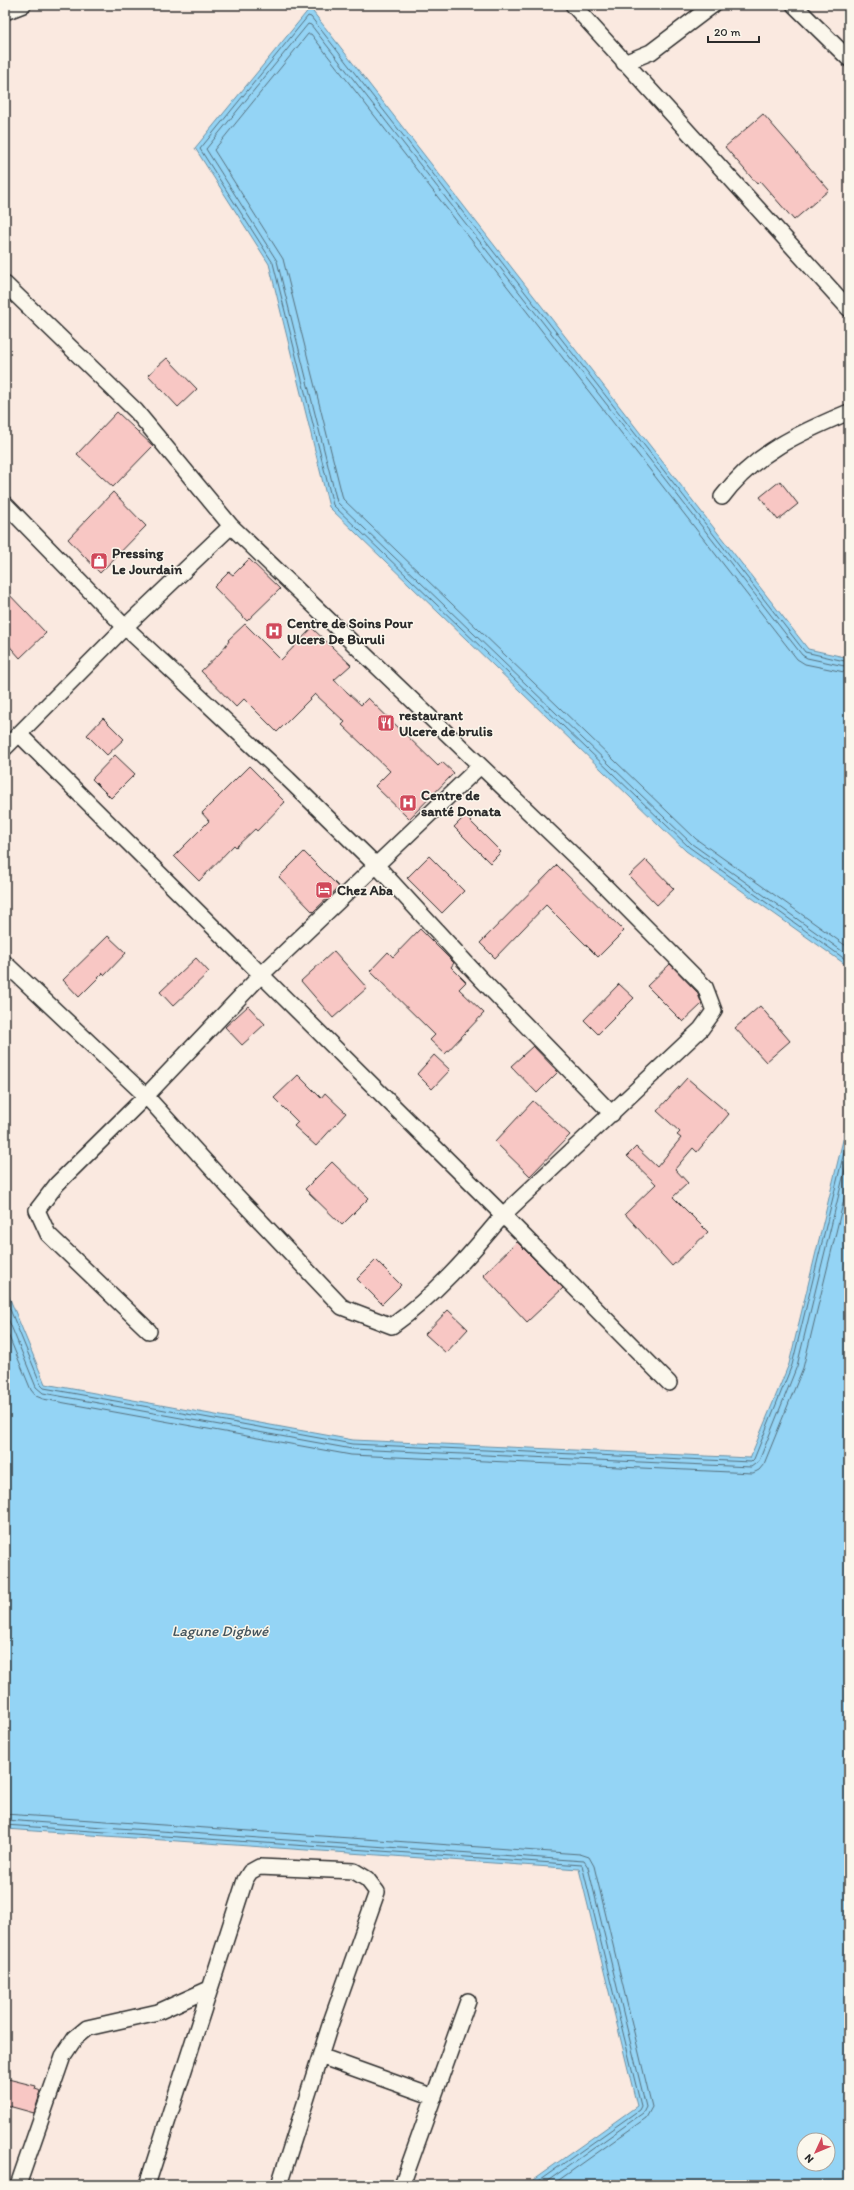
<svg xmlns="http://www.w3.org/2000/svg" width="854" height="2190" font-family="Itim,sans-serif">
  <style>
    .water { fill: #94d4f5; stroke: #6a90a4; fill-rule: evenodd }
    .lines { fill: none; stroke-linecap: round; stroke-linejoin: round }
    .shore { stroke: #556f7c; stroke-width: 1 }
    .building { fill: #f8c7c4; stroke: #2b2b2b }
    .minor-casing { stroke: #2b2b2b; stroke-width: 18 }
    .minor { stroke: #fbf7ec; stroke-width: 15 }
    .labels { text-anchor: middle; stroke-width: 3; stroke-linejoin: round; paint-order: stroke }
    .poi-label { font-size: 14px; font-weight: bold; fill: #2b2b2b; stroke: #fbf7ec; text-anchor: start }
    .water-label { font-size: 15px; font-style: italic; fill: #45555e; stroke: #fbf7ec }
  </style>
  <rect width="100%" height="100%" fill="#fae9e0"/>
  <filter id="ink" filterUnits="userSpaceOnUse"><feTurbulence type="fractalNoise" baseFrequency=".025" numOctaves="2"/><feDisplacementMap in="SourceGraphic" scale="8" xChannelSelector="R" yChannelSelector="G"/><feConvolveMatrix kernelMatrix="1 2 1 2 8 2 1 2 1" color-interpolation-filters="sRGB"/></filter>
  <g filter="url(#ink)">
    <path class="water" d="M310,8L808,649L849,658V967L686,851L329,507L269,264L195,148Z
      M849,1115V2185H526L637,2106L579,1869L5,1829V1287L45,1384L353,1440L750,1458L789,1364ZM804,2140H828V2164H804Z"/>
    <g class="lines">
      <path class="shore" d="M849,662L805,652L311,17L308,16L200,149L273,263L333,505L689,847L849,962
        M849,667L807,658L802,655L311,25L308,24L206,149L277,261L337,502L692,844L849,956
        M849,673L805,664L797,659L311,34H308L214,150L283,259L343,499L696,839L849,948
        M5,1297L41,1385L44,1388L352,1444L751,1462L754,1459L792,1365L849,1132
        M5,1311L36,1387L43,1393L352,1449L751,1467L759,1461L797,1366L849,1153
        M5,1327L31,1390L36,1396L43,1399L351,1455L753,1473L759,1470L764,1464L803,1368L849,1179
        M5,1814L580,1854L589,1857L594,1866L652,2107L646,2118L552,2185
        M5,1820L584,1861L588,1867L646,2107L643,2113L542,2185
        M5,1825L582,1865L641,2106L639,2110L533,2185"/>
    </g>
    <path class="building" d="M763,114L829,190L794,220L760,181L757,184L725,147Z
      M167,358L197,389L178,407L148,375Z
      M117,412L153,446L113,487L77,454Z
      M780,481L798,504L778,520L760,497Z
      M113,492L146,526L100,573L68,539Z
      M249,559L280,589L247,621L214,587L229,572L233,575Z
      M5,590L46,633L20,658L5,641Z
      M245,624L281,660L312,628L351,665L334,680L361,705L368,698L438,766L442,762L454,773L409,819L375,786L390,771L342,725L345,722L315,694L277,732L244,699L236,707L201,671L220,653L229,641L228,640Z
      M103,718L124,739L107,755L87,735Z
      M115,755L135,774L111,798L92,779Z
      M249,766L285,802L257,831L255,829L236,847L234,845L199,881L174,856L209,821L202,813Z
      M465,816L501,852L490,863L454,827Z
      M304,852L339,887L313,912L279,877Z
      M429,856L464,891L442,913L407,878Z
      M646,860L674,889L657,905L629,876Z
      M557,865L624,931L598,957L546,905L495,958L480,943Z
      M420,929L454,963L451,967L466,982L459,989L484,1013L445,1054L430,1040L435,1035L370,971L388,952L393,957Z
      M108,936L126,953L105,975L103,973L79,997L63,980Z
      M334,951L367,988L333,1018L301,981Z
      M196,958L209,972L173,1006L160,992Z
      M670,964L697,992L702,1004L683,1022L647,986Z
      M619,984L634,998L598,1034L584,1020Z
      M248,1006L265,1024L242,1045L225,1027Z
      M760,1006L790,1041L766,1062L735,1028Z
      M533,1046L558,1072L537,1093L511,1066Z
      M434,1055L450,1070L432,1089L417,1074Z
      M298,1075L321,1098L325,1093L346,1113L316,1146L294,1126L298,1122L274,1098Z
      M687,1078L729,1114L697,1152L693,1148L675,1169L688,1183L673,1197L708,1232L672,1266L625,1214L656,1184L627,1156L636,1147L657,1167L681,1138L677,1135L680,1132L657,1111Z
      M533,1101L570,1135L530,1176L495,1142Z
      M332,1162L369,1198L342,1225L305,1189Z
      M517,1242L563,1288L527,1322L483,1275Z
      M376,1260L401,1285L382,1304L357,1279Z
      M448,1310L468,1329L446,1353L425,1334Z
      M8,2079L36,2086L35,2089L41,2091L34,2113L5,2105V2091Z"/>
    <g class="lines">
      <defs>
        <path id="minor" d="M573,5L849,309
          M794,5L849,59
          M5,12L23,5
          M624,63L651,52L713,5
          M5,284L136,411L231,526L590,871L705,987L714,1011L701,1029L503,1215C470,1255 434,1296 392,1326L342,1307L232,1191L146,1096L5,963
          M722,497C756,452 799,433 849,412
          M5,504L125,627L288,779L377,866L481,979L612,1114
          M19,734L503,1215L669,1383
          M5,748L125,627L231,526
          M149,1331L48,1234L37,1210L57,1184L146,1096L261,975L479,767
          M320,2056L434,2097
          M18,2185L63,2056L75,2038L87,2028L158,2012L209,1989
          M147,2185L245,1880L250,1872L259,1867L354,1871L367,1879L377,1892L331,2022L279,2185
          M402,2185L468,2001"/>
      </defs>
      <use href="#minor" class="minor-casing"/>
      <use href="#minor" class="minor"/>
    </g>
  </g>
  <defs>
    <symbol id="shop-square" viewBox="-11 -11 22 22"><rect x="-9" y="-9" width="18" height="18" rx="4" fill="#d1495b" stroke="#fbf7ec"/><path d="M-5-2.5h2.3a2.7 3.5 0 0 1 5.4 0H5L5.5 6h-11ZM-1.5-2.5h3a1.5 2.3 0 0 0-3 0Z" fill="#fff"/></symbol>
    <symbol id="hospital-square" viewBox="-11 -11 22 22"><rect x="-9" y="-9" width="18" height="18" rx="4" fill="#d1495b" stroke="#fbf7ec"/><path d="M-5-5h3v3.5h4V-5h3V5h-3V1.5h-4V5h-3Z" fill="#fff"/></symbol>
    <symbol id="restaurant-square" viewBox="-11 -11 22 22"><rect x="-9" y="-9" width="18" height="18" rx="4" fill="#d1495b" stroke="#fbf7ec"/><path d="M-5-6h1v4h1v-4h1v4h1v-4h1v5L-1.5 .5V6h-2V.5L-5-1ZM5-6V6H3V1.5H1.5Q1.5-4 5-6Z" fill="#fff"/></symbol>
    <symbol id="hotel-square" viewBox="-11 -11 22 22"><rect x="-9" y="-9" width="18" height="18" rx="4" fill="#d1495b" stroke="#fbf7ec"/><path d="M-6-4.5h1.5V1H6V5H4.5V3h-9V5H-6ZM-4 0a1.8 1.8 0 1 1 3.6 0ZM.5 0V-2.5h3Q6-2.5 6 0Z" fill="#fff"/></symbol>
  </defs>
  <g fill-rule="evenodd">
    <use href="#shop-square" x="89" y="551" width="20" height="20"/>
    <use href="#hospital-square" x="264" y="621" width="20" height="20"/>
    <use href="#restaurant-square" x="376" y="713" width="20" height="20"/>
    <use href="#hospital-square" x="398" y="793" width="20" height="20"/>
    <use href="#hotel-square" x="314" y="880" width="20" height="20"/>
  </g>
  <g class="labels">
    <g class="poi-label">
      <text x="112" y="558">Pressing<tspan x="112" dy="16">Le Jourdain</tspan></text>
      <text x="287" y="628">Centre de Soins Pour<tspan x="287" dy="16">Ulcers De Buruli</tspan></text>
      <text x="399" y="720">restaurant<tspan x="399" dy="16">Ulcere de brulis</tspan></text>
      <text x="421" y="800">Centre de<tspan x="421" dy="16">santé Donata</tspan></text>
      <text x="337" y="895">Chez Aba</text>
    </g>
    <g class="water-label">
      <text x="220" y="1636">Lagune Digbwé</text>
    </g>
  </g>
  <rect width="854" height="2190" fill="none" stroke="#fbf7ec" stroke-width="20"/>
  <rect x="10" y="10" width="834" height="2170" fill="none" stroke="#2b2b2b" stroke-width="1.5" filter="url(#ink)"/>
  <g transform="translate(816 2152) rotate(226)"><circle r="19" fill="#fbf7ec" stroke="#a8a59f"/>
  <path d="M0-3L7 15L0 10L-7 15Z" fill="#d1495b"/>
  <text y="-6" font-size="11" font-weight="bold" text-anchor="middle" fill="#2b2b2b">N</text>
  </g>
  <path d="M708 36v6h51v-6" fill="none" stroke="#2b2b2b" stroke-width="2"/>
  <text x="714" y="36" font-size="12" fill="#2b2b2b" stroke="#fbf7ec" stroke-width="3" paint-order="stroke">20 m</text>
</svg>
